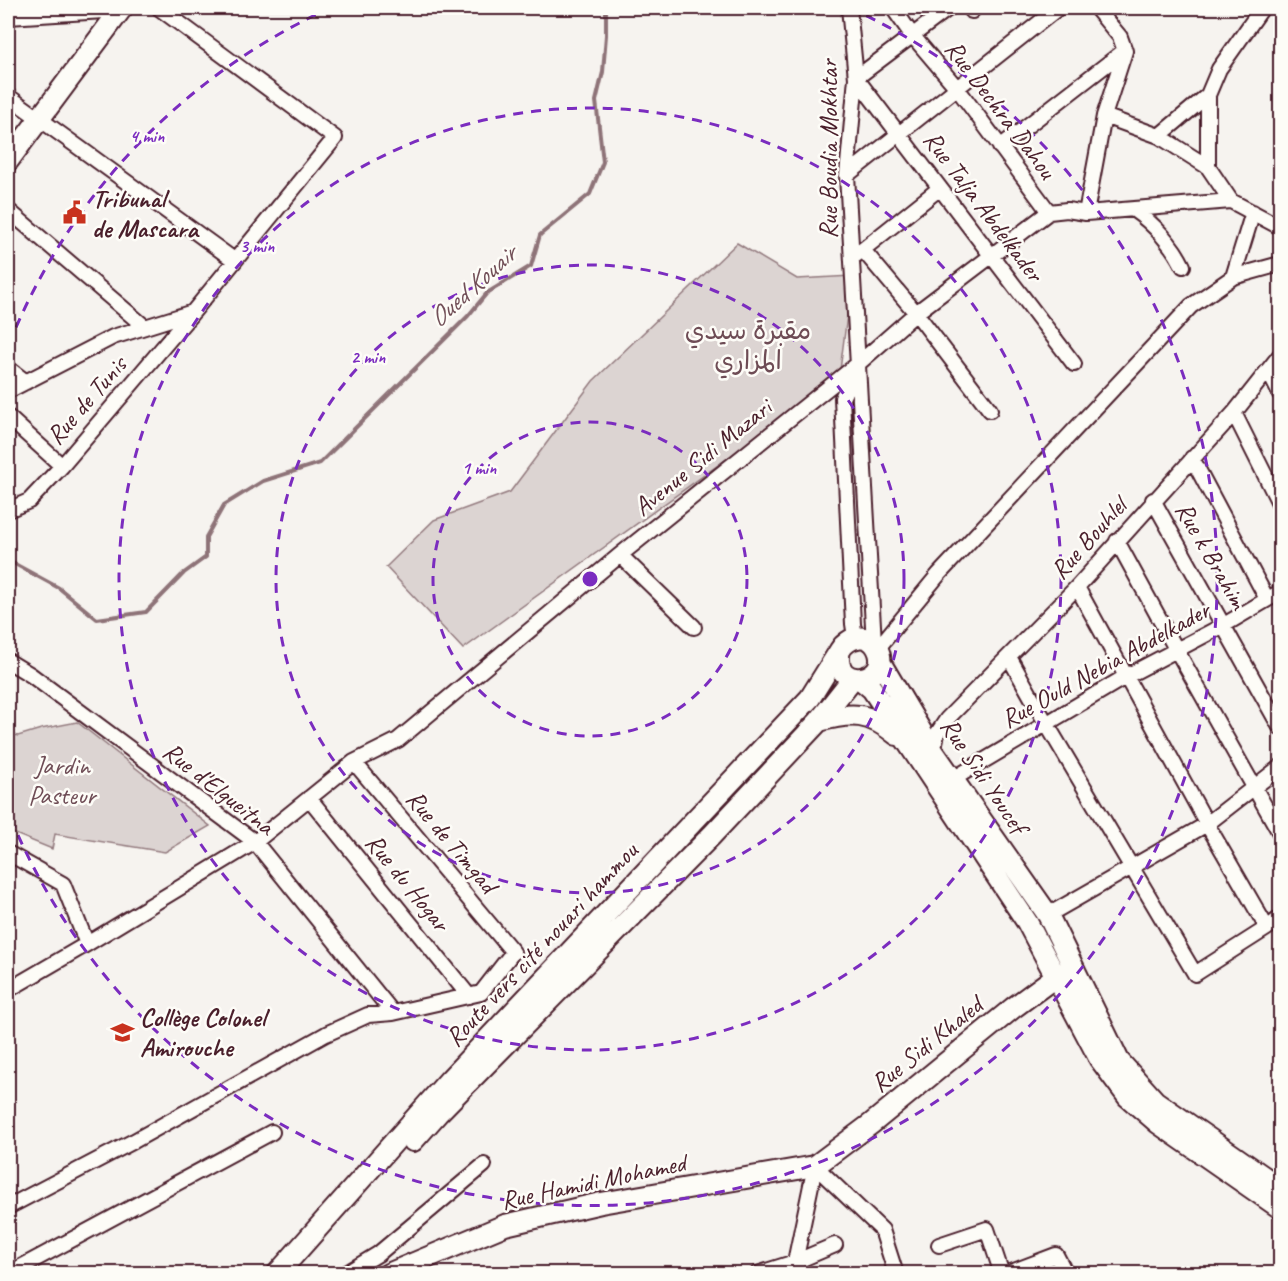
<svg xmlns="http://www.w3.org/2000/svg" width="1288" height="1281" font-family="Caveat,'Playpen Sans Arabic',sans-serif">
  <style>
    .green { fill: #dcd4d2; stroke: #937a7e; stroke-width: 1.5 }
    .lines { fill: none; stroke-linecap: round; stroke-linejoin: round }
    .stream { stroke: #8e7378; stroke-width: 4 }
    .street-casing { stroke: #4a1f2b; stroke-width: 18 }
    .secondary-casing { stroke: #4a1f2b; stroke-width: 24 }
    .street { stroke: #fdfcf7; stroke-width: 14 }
    .secondary { stroke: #fdfcf7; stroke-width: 20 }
    .ring { fill: none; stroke: #7b2cbf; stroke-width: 3; stroke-dasharray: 10 8 }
    .labels { text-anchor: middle; stroke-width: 5; stroke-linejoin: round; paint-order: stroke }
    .street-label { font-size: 26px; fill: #4a1f2b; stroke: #fdfcf7 }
    .poi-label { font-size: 26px; font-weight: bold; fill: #4a1f2b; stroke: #fdfcf7; text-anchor: start }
    .park-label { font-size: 26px; fill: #6e4c55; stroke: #fdfcf7 }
    .water-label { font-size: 27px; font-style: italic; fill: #725058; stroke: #fdfcf7 }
    .centre { fill: #7b2cbf; stroke: #fdfcf7; stroke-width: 3 }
    .ring-label { font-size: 18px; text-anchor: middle; font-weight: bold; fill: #7b2cbf; stroke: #fdfcf7; stroke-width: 5; stroke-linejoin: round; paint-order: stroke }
  </style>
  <rect width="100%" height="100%" fill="#f6f3ef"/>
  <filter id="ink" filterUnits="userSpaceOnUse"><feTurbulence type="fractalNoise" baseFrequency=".0167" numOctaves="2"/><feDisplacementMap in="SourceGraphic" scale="12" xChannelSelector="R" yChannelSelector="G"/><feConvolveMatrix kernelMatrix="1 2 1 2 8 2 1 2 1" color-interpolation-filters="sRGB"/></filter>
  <g filter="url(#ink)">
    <path class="green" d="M737,243L797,279L852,276L839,378L463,649L386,567L434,520L510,492L593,381Z
      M77,722L210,826L165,852L55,834L52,849L8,831V733L18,736L41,729Z"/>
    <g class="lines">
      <path class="stream" d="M8,564L13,563L59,588L97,619L146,612L184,573L206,557V537L224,505L263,481L320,463L468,316L487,293L531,266L540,235L590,194L603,162L596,101L603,72L606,35V8"/>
      <defs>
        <path id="street" d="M849,8L856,78L847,175L874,643
          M893,8L912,35L957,88L1049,212
          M949,8L856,78L1074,364
          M970,8L972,11
          M8,17L120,10
          M8,96L234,260
          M1104,116L1159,136L1208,167L1231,201
          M1159,136L1208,95
          M1000,147L1124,51
          M1208,167V95L1219,69L1262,8
          M847,175L1058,8
          M8,210L145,327
          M1134,210C1153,223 1173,245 1183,266
          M1086,213L1104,116L1125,51L1120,37L1096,8
          M863,250L916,313L990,410
          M856,255L940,188
          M1233,277L1253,212
          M8,368L26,382
          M1269,372L1280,394
          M8,391L113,337L193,312L335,138L159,8
          M1234,413L1280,505
          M8,417L62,466
          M1192,458L1267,599
          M1153,500L1280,727
          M8,510L29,501L62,466L193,312
          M1117,541L1176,649L1280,833
          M620,555L694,627
          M1077,587L1207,824L1267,928
          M855,637L853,624L842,398L858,365
          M878,648L939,574L1191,306L1233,277L1280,264
          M1009,657L1046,723L1195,974L1267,928L1280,918
          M8,661L31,675L255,842L393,1013
          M933,751L937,734L947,719L1077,587L1234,413L1280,355
          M953,779L1125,677L1224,625L1280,592
          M309,798L469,996
          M8,853L63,884L87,944
          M1048,915L1207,824L1280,767
          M8,990L87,944L255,842L354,762L398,740L620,555L859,363L916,313L1049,212L1067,210L1086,213L1231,201L1280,227
          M815,1166L882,1230L896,1274
          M8,1207L134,1141L326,1034L368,1015L393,1013L481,993L513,952L354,762
          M939,1245L987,1229L1002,1274
          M8,1274L272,1132
          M345,1274L378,1254L484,1165
          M757,1274L795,1262L835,1245
          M799,1274L795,1262L815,1166
          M1006,1274L1056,1255L1066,1274"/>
        <path id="secondary" d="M8,161L122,8
          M880,662L933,751L1048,915L1119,1061L1155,1101L1280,1188
          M860,679L872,689L1027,922L1099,1058L1128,1097L1158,1123L1280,1208
          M819,721C852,712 869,712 897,735
          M413,1141L438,1113L712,835L819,721L853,678
          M277,1274L450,1079L810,698L840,650C848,637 868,631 877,648C895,681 830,694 840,650
          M388,1274L505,1225L601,1203L815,1166L871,1124L1013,1008L1055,977L1073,968"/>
      </defs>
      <use href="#street" class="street-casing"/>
      <use href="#secondary" class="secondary-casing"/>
      <use href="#street" class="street"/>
      <use href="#secondary" class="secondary"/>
    </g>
  </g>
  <g class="ring">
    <circle cx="590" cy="579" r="157"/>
    <circle cx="590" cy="579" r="314"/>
    <circle cx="590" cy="579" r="471"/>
    <path d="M9 344A627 627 0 0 1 330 8M850 8A627 627 0 1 1 9 814"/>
  </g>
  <defs>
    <symbol id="civic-bare" viewBox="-9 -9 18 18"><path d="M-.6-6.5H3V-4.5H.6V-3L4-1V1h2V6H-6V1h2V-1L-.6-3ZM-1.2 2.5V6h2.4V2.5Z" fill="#c8321e" stroke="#fdfcf7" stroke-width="2.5" paint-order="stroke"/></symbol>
    <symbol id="school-bare" viewBox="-9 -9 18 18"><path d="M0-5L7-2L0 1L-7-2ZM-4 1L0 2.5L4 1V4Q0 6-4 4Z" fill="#c8321e" stroke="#fdfcf7" stroke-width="2.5" paint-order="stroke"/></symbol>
  </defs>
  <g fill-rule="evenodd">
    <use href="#civic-bare" x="58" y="196" width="33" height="33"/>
    <use href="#school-bare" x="106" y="1016" width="33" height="33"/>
  </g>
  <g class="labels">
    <g class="street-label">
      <text transform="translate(1001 109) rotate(53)" y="9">Rue Dechra Dahou</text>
      <text transform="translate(828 149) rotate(-90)" y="9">Rue Boudia Mokhtar</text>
      <text transform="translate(984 206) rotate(53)" y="9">Rue Talja Abdelkader</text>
      <text transform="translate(86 400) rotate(-49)" y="9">Rue de Tunis</text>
      <text transform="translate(702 457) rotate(-39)" y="9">Avenue Sidi Mazari</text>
      <text transform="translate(1088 538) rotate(-48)" y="9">Rue Bouhlel</text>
      <text transform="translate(1212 555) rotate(60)" y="9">Rue k Brahim</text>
      <text transform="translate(1105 664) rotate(-29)" y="9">Rue Ould Nebia Abdelkader</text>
      <text transform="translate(984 775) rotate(56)" y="9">Rue Sidi Youcef</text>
      <text transform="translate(219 788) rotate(38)" y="9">Rue d'Elgueitna</text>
      <text transform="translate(452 841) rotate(50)" y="9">Rue de Timgad</text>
      <text transform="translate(408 882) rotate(51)" y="9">Rue du Hogar</text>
      <text transform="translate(541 944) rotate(-47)" y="9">Route vers cité nouari hammou</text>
      <text transform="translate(926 1044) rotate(-39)" y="9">Rue Sidi Khaled</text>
      <text transform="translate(593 1181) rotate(-12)" y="9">Rue Hamidi Mohamed</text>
    </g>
    <g class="poi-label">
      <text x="92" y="207">Tribunal<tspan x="92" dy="30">de Mascara</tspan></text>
      <text x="140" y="1026">Collège Colonel<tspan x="140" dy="30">Amirouche</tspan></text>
    </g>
    <g class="park-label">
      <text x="748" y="339">مقبرة سيدي<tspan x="748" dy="30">المزاري</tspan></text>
      <text x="62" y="774">Jardin<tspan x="62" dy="30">Pasteur</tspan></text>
    </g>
    <g class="water-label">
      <text transform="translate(472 286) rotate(-42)" y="9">Oued Kouair</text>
    </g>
  </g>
  <circle cx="590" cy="579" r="9" class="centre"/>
  <g class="ring-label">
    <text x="147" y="142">4 min</text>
    <text x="257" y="252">3 min</text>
    <text x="368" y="363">2 min</text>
    <text x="479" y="474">1 min</text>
  </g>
  <rect width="1288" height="1281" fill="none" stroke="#fdfcf7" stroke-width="30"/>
  <rect x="15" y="15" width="1258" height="1251" fill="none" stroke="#4a1f2b" stroke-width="2" filter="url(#ink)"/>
</svg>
